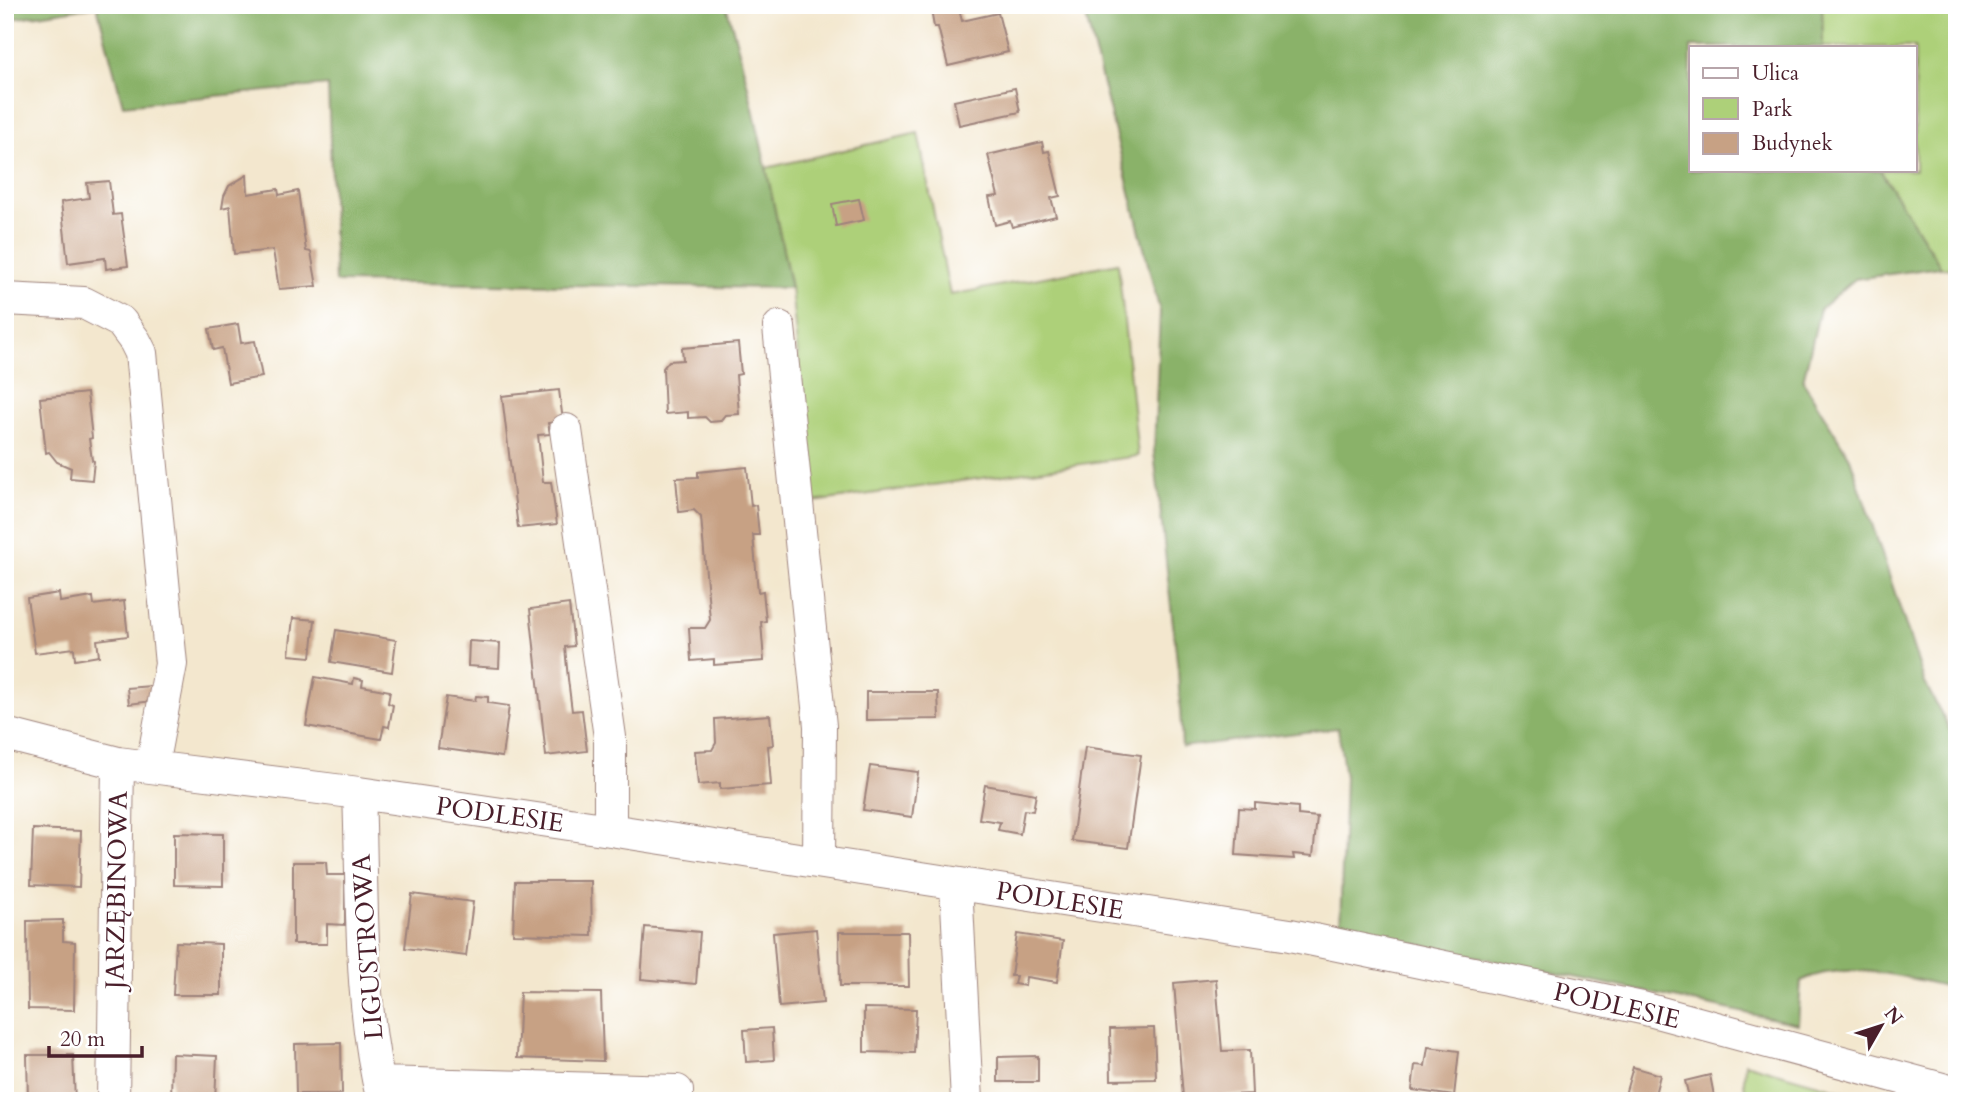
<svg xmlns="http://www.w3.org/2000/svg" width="1962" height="1106" font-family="Cardo,serif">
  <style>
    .green { fill: #add079; stroke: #7c7852; stroke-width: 2 }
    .forest { fill: #8ab269; stroke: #6a684a; stroke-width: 2 }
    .building { fill: #c7a184 }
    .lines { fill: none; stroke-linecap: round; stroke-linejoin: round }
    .street-casing { stroke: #9e837c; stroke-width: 34 }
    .street { stroke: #fff; stroke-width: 32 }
    .labels { text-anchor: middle; stroke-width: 5; stroke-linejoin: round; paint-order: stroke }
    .street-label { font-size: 26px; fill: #4a1f2b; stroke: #fff }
  </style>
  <rect width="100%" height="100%" fill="#fff"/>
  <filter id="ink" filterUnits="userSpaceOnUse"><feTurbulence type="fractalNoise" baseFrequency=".0143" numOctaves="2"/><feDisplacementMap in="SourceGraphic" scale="14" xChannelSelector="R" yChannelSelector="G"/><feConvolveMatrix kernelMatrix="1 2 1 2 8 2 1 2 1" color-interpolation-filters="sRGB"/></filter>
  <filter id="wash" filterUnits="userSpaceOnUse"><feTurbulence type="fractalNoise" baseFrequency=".00686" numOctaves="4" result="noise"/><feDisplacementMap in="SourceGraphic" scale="28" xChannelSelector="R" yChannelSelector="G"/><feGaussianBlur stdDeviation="1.57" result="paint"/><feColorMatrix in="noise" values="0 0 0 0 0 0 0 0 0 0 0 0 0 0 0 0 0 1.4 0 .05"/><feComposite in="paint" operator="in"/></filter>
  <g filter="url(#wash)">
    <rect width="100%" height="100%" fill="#f3e7ce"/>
    <path class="green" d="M1822,5H1957V270L1941,267L1880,170H1915V47H1823Z
      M918,133L950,295L1118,263L1138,456L813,502L791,288L766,168Z
      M1745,1063L1878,1101H1746L1744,1080Z"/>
    <path class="forest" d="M5,5H726C754,98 771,194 791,288L335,282L328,85L123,105L97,6L5,20Z
      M1083,5H1822L1823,47H1691V170H1880L1941,267L1855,279L1820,309L1803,381L1850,458L1925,683L1957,743V989C1910,978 1846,959 1801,981L1798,1024L1340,928L1345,777L1338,728L1182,747L1178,670L1154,452L1160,312Z"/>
    <g id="blocks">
      <path class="building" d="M951,5H958L962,21L998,13L1008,52L948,66L938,27H934L931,10Z
        M1015,88L1020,112L959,125L954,101Z
        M1042,142L1044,152L1049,151L1060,196L1051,198L1056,216L1012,227L1010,221L995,225L989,197L998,196L988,155Z
        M247,175L248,194L278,189L279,195L298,191L306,251L311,252L317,286L279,289L273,250L234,254L230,206L222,208L224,196L229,186Z
        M109,181L113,215L121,214L128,266L106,269L105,258L68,263L61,202L89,198L87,183Z
        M859,199L864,220L836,226L832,204Z
        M7,217L12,260L5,261V218Z
        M238,324L241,343L255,341L262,377L228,383L222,348L213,350L209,329Z
        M738,343L741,374L736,375L739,414L725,415L720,421L710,422L705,417L688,418V412L665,414L663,368L669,361L683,360L682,348Z
        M559,390L563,421L548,423L550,434L538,435L543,482H551L557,524L518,528L502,396Z
        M87,393L92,438L89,439L92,460L94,461L92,480L70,478L71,468L57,462L49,452L46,453L40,398Z
        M747,467L751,506L756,505L759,535H753L758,592L763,591L766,621L761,622L764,661L714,665V659L691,661L689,628H705L710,620L708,596L701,517L694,510L679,512L676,478L698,477V472Z
        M59,593L60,602L93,597L94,605L124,601L128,636L97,640L99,656L75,660L74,648L35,653L27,598Z
        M569,604L574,646L565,647L568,679L572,711L582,710L587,751L546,756L530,609Z
        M293,618L315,620L311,657L289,655Z
        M336,630L396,640L392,672L331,662Z
        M469,641L500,643L499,668L468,666Z
        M315,677L353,684L354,678L363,680L362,686L390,691L388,703L393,705L389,727L384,726L381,739L306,726Z
        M151,686L153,701L129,704L127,688Z
        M866,692H938L939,719L866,720Z
        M476,696L488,697V703L509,706L502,757L438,748L446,697L475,701Z
        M770,715L773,745L768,746L771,785L720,789V783L698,785L695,751L712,750L716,743L715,719Z
        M1085,747L1141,755L1128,848L1072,841Z
        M870,766L918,772L912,817L863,810Z
        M985,785L1036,794L1033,811L1024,810L1020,834L998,830L1000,822L979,819Z
        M1255,803L1298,807V815L1317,817L1313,856L1293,854L1294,859L1236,855L1239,808L1255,809Z
        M33,829L81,831L79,887L31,885Z
        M174,833L223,834V886L174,885Z
        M293,862H326L327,875H345V925L327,924V944H293Z
        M515,881H591L592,936L513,934Z
        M412,894L473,902L466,956L405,948Z
        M63,920V941L75,942L74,1010L28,1009L27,921Z
        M645,927L700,932L696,984L641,979Z
        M816,929L823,1003L779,1007L773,933Z
        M839,932H908L909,986H840Z
        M1017,934L1063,941L1057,982L1026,977L1025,986L1014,984L1016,976H1011Z
        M176,942L221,944V995H173Z
        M1216,979L1222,1051L1250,1050L1252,1094L1183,1097L1174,983Z
        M520,992L601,993L603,1061L517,1058Z
        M864,1008L916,1009L914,1053L864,1052Z
        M772,1028L774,1060L746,1062L744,1030Z
        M1154,1028L1156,1079L1111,1080L1110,1029Z
        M341,1043L342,1094H296L295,1044Z
        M1428,1047L1459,1051L1454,1096L1412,1090L1415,1065L1425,1066Z
        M172,1054L217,1056L215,1101H171Z
        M27,1055H73L75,1101H28Z
        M1038,1056V1082H998V1057Z
        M1633,1067L1660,1075L1654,1098L1656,1101H1632L1626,1091Z
        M1710,1075L1715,1101H1690L1685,1081Z"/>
    </g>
  </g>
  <g filter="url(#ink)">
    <use href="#blocks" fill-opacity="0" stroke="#9e837c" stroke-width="2"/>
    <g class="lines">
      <defs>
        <path id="street" d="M5,299L84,303L121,322L135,341L141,353L171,664L152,766
          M779,327L820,726L819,862
          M566,430L610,737V830
          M5,734L118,763L359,793L610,830L1290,935L1642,1008L1957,1093
          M359,793C363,893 358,1003 383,1101
          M956,884L967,1101
          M379,1083L677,1091V1101
          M113,1101L118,763"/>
      </defs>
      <use href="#street" class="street-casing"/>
      <use href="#street" class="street"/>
    </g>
  </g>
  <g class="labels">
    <g class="street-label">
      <text transform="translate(500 814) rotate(8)" y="9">PODLESIE</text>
      <text transform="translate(116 890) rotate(-89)" y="9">JARZĘBINOWA</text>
      <text transform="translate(1060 900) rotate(9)" y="9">PODLESIE</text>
      <text transform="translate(367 947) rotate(-94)" y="9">LIGUSTROWA</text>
      <text transform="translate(1617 1005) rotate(13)" y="9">PODLESIE</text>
    </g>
  </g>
  <rect width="1962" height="1106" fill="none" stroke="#fff" stroke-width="28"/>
  <rect x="1689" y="46" width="228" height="126" fill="#ffffff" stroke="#b7a5aa" stroke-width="2"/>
  <rect x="1703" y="68" width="35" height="10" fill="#ffffff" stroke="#b7a5aa" stroke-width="2"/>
  <text x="1752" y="80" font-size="21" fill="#4a1f2b">Ulica</text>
  <rect x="1703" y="98" width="35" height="21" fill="#add079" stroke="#b7a5aa" stroke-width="2"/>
  <text x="1752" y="116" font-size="21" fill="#4a1f2b">Park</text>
  <rect x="1703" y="133" width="35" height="21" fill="#c7a184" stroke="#b7a5aa" stroke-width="2"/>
  <text x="1752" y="150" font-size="21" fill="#4a1f2b">Budynek</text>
  <g transform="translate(1881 1026) rotate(51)" stroke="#ffffff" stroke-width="5" paint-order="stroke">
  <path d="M0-5L12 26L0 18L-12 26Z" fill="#4a1f2b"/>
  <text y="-10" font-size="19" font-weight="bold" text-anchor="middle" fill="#4a1f2b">N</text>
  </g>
  <path d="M49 1046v10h93v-10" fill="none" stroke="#4a1f2b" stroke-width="3.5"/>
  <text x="60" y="1046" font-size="21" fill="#4a1f2b" stroke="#ffffff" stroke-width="5" paint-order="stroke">20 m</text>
</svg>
